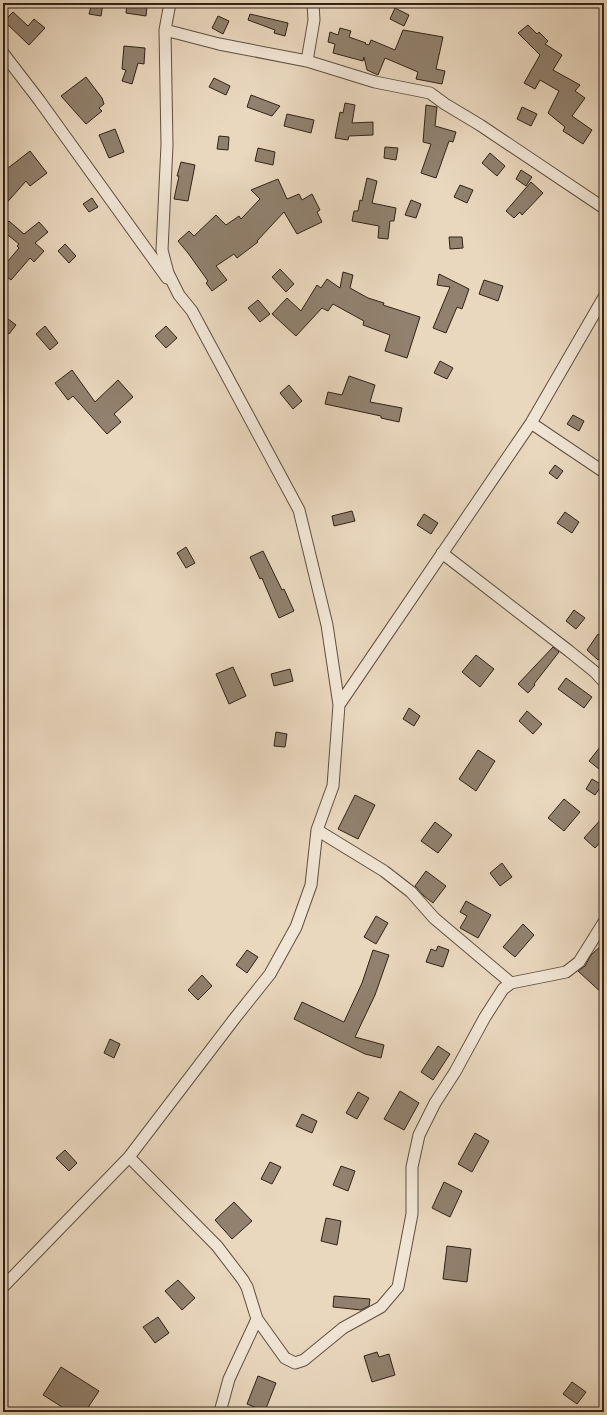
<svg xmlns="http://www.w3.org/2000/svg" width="607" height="1415" font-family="Cardo,serif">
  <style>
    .building { fill: #91816e; stroke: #312317 }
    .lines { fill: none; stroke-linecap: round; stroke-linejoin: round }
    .minor-casing { stroke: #5f5041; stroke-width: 13 }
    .minor { stroke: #f1e5d5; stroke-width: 11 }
  </style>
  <rect width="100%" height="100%" fill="#e9d7be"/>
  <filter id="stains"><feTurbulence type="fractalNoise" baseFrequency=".005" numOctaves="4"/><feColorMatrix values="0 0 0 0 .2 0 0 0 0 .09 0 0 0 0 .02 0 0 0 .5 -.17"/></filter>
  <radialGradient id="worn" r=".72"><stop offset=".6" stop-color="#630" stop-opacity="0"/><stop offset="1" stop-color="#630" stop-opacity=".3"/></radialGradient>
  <path class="building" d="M92,3H103L101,16L89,14Z
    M127,3L147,6L146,16L126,13Z
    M395,8L409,15L404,26L390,19Z
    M13,12L28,26L34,19L45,28L29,45L4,21Z
    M250,14L288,23L285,36L274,33L275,30L248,20Z
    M218,16L229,21L223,34L212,28Z
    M528,25L537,34L539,32L548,41L545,44L562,55L553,70L580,85L575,91L585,98L572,116L592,130L583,144L563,131L565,127L548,113L559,91L540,80L535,89L524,83L540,55L518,33Z
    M340,28L351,31L349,37L366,43L365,44L369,45L371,40L395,50L403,30L443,37L436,69L445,71L442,84L416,79L418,72L385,58L378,75L367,70L364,57L363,61L333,53L335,44L328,42L330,32L338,35Z
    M124,46L145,48L144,64L138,63L132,84L122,81L126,70L122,69Z
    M86,77L102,98L104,104L99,108L102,111L86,124L61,96Z
    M214,78L230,86L226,95L209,87Z
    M251,95L280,106L272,116L247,107Z
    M345,103L355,105L352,123L373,122V135L349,136L348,140L335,138L340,112L343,113Z
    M426,105L437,107L435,126L456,132L453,142L449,141L436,178L421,173L431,144L423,142Z
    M522,107L537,114L531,126L517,119Z
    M287,114L314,120L311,133L284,126Z
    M115,129L124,152L109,158L99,135Z
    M219,136L229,137L228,150L217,149Z
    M385,147L398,148L396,160L384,158Z
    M258,148L275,152L273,165L255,161Z
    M30,151L47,173L30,186L26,181L3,207V172Z
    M490,153L505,166L497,176L482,163Z
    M181,162L195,165L188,201L174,199L179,176H177Z
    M521,170L532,177L526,186L516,179Z
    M367,178L377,181L372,203L396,208L394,221H390L388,239L378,238L379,226L352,221L354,211H358L360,200L362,201Z
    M278,179L287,199L299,194L302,200L312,194L320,210L317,212L322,222L297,234L284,212L257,241L258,242L237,258L234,254L216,266L227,280L212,291L206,283L208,281L188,253L178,241L189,231L194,236L216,215L226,225L239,216L241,219L260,199L251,190Z
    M531,182L543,193L522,215L520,212L514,218L506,211Z
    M460,185L473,190L467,203L454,197Z
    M92,198L98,207L89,212L83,204Z
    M411,200L421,204L416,218L405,215Z
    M9,221L24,234L39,222L48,232L35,243L44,251L34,262L30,258L11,280L3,274V267L19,248L17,246L19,244L3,231V227Z
    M449,237H462L463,248L450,249Z
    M65,244L76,256L69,263L58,251Z
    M280,269L294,284L286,292L272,277Z
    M343,272L353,275L350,288L368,298L384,303L383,305L420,317L407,358L385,351L390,335L363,325L364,321L333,304L328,311L322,308L296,336L272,314L287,298L301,311L317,285L321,288L327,279L340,288Z
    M439,274L469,289L462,309L457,307L446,333L433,328L450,287L437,285Z
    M484,280L503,286L498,301L479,294Z
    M258,300L270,314L260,322L248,308Z
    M3,315L16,325L9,334L3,329Z
    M45,326L58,343L50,350L36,334Z
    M166,326L177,338L166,348L155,336Z
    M440,361L453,368L447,379L434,373Z
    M72,370L95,402L118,380L133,397L114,414L121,422L107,434L73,396L68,400L55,383Z
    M349,376L375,385L370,402L402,408L399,422L381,418V416L325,404L328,392L342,395Z
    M289,385L302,401L293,409L280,393Z
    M573,415L584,421L579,431L567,424Z
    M555,465L563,471L557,479L549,473Z
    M352,511L355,521L334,526L332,516Z
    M565,512L579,522L572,533L557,523Z
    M424,514L438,523L431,534L417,525Z
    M186,547L195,563L186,568L177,553Z
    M263,551L282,590L284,589L294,611L279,618L262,578L260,579L250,557Z
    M574,610L585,618L576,629L566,621Z
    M598,634L604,639V653L598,660L587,650Z
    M553,647L559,652L534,684L535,685L528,693L518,684Z
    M476,655L494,669L480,687L462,672Z
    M233,667L246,696L229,704L216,674Z
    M290,669L293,681L274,686L271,674Z
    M566,678L592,697L584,708L558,689Z
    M409,708L420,716L414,726L403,719Z
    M527,711L542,724L533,734L519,721Z
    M276,732L287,734L285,747L274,746Z
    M604,742V773L589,761Z
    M478,750L495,761L476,791L459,779Z
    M592,779L602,785L595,795L586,789Z
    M355,795L375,805L358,839L338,829Z
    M564,799L580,812L564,831L548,818Z
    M604,816V838L595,848L584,838Z
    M435,822L452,835L438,853L421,841Z
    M502,863L512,877L500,886L490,873Z
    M426,871L446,886L433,903L424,896L415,886Z
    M466,901L491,915L478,938L460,928L467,916L460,912Z
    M376,916L388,923L376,944L364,937Z
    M523,924L534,935L515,957L503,947Z
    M604,943V995L578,971L585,966L591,955Z
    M438,946L449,950L443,967L426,962L431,949L436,951Z
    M247,950L258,957L247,973L236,965Z
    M373,950L389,955L375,995L355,1037L384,1045L381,1058L365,1054L294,1019L302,1002L344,1022L362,983Z
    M202,975L212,986L198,1000L188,990Z
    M110,1039L120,1044L114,1058L104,1053Z
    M438,1046L450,1054L433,1080L421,1072Z
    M400,1091L419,1103L404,1130L384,1119Z
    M358,1092L369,1098L357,1119L346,1113Z
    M302,1114L317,1121L312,1133L296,1126Z
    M475,1133L489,1141L472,1172L458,1164Z
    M65,1150L77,1163L69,1171L56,1158Z
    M270,1162L281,1167L272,1184L261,1179Z
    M341,1166L355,1171L348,1191L333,1185Z
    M444,1182L462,1191L450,1217L432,1208Z
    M234,1202L252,1221L232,1239L215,1220Z
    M326,1218L341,1221L337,1245L321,1241Z
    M447,1246L471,1249L467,1282L443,1279Z
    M178,1280L195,1298L182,1310L165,1291Z
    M334,1296L370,1299L369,1306L361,1310L333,1307Z
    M158,1317L169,1333L155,1343L143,1327Z
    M377,1352L379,1357L389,1354L395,1375L372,1382L364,1356Z
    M61,1367L99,1391L85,1412H70L43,1395Z
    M258,1376L276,1383L265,1411L247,1404Z
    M572,1382L586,1392L577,1404L563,1394Z"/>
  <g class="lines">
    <defs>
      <path id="minor" d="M165,30L219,44L307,61L375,82L430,93L445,104L480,125L604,208
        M3,53L39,100L167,278
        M307,61L314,20L313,3
        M531,423L604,472
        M442,553L569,651L595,672L604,682
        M339,705L531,423L604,297
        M317,830L384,871L411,892L434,918L511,983
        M129,1157L217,1246L243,1280L247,1287L257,1319L285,1358L295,1363L304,1360L343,1328L381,1307L398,1287L412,1214V1167L419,1135L435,1103L455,1072L485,1017L503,989L511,983L566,972L579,962L604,922
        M3,1287L129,1157L235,1018L270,974L296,927L311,885L317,830L333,786L339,705L327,625L299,510L192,311L179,295L168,273L162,250L167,145L165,30L170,3
        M220,1412L229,1379L257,1319"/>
    </defs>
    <use href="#minor" class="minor-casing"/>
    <use href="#minor" class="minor"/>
  </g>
  <rect width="607" height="1415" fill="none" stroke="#e9d7be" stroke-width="16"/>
  <rect x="4" y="4" width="599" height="1407" fill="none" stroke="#312317" stroke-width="2"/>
  <rect x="8" y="8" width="591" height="1399" fill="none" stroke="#312317"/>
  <rect width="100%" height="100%" filter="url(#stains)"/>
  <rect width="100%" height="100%" fill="url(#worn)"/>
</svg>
